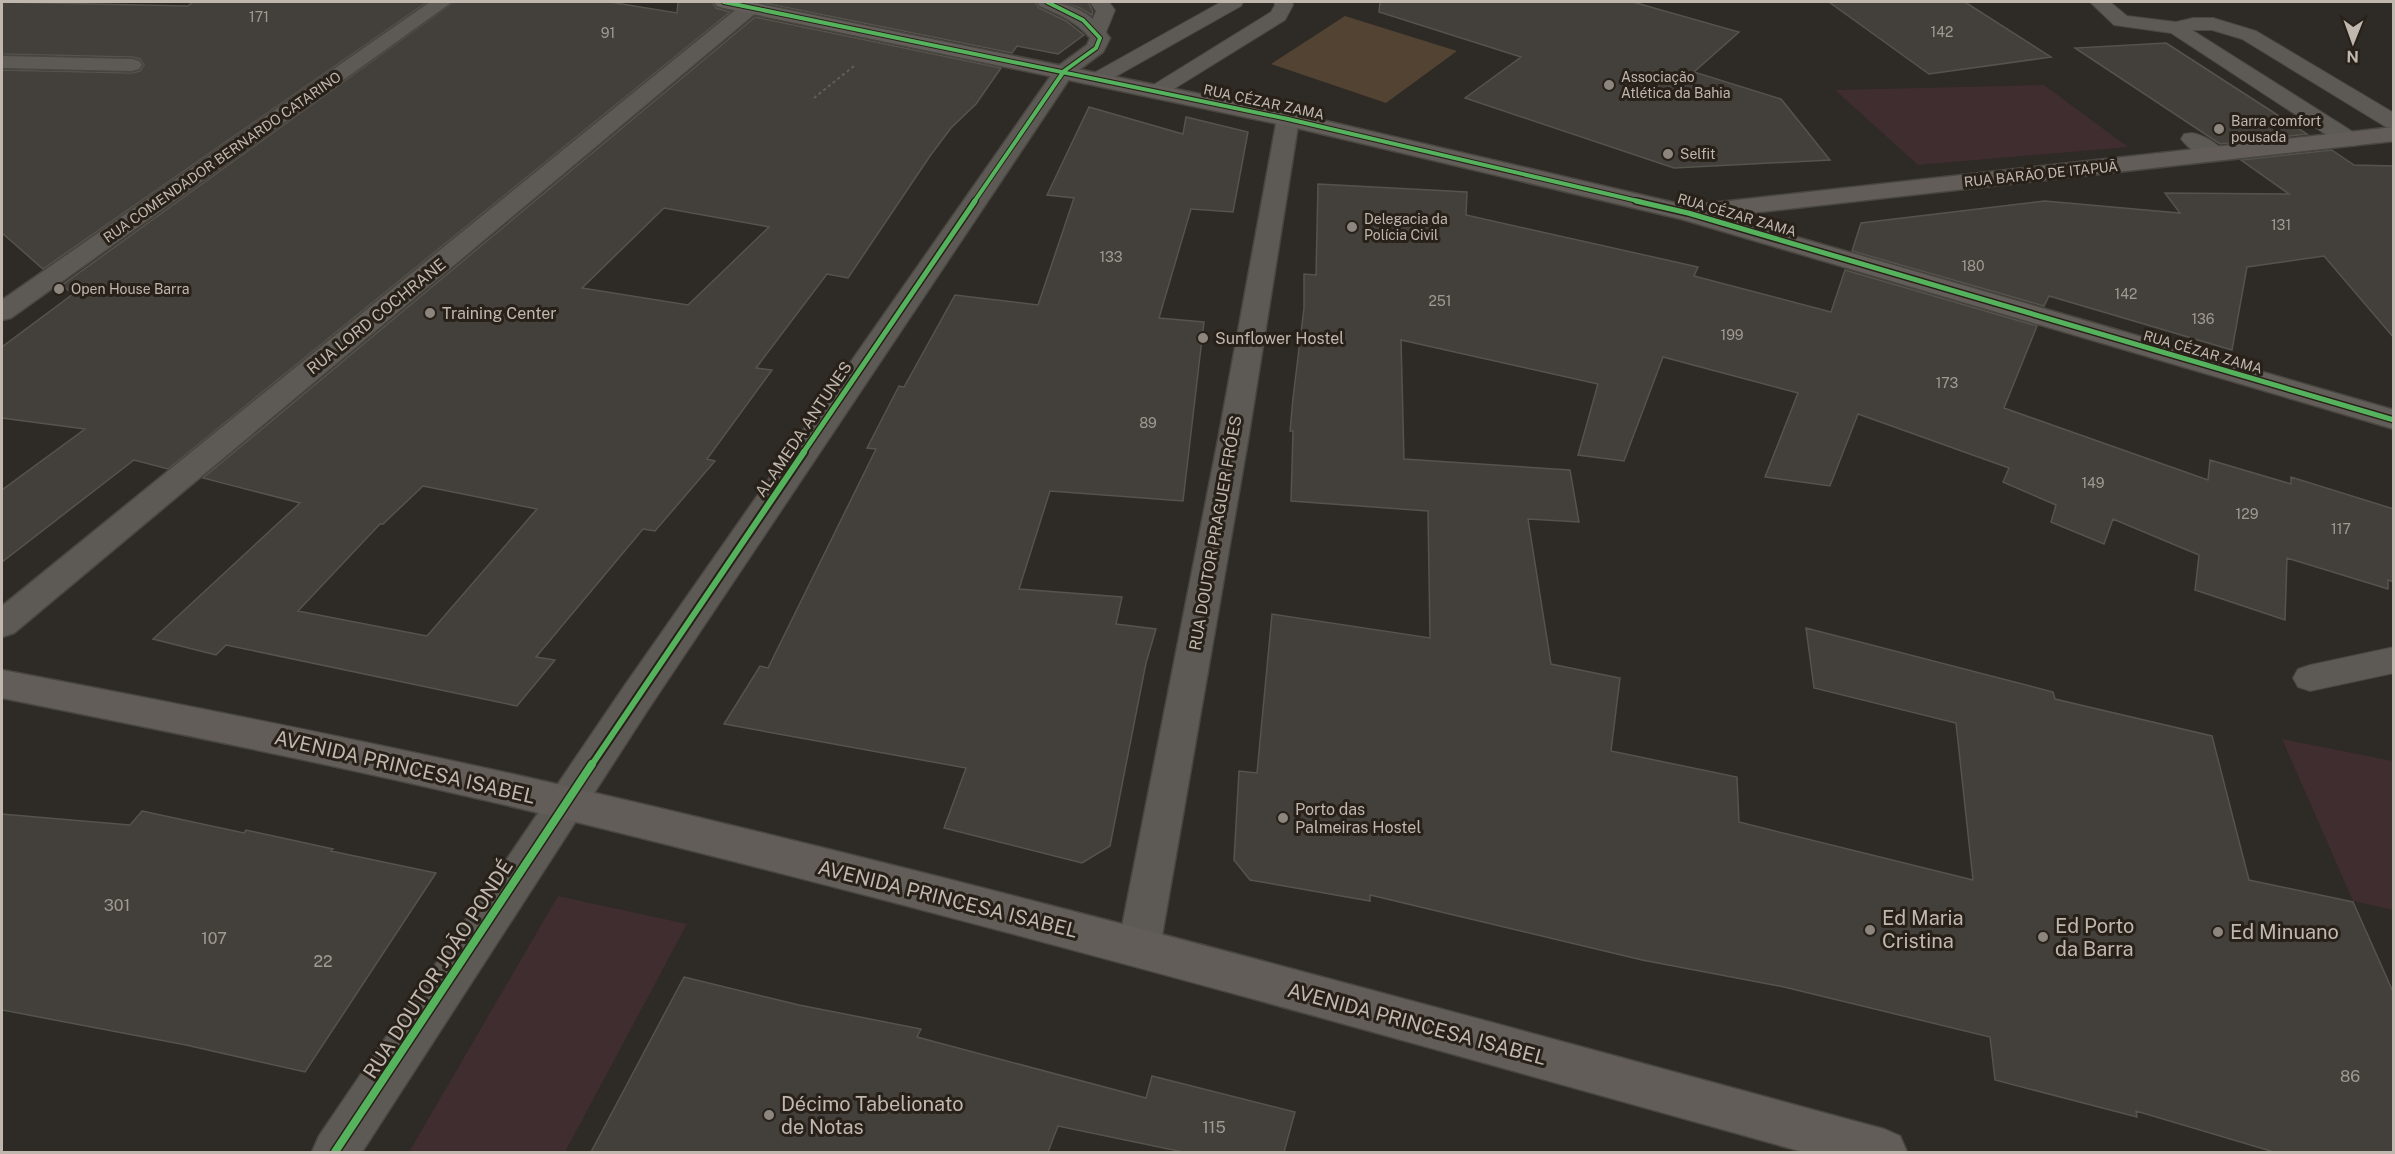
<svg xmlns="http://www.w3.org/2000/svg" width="2395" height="1154" font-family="'Public Sans',sans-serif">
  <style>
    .green { fill: #3f2d30 }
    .water { fill: #524333 }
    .building { fill: #43403c; stroke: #56524c; stroke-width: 1.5; fill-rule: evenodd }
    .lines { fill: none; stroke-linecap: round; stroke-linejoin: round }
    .lane-casing { stroke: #494642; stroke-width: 2 }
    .street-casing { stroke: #494642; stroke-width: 3 }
    .secondary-casing { stroke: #494642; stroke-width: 3 }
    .path { stroke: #625d59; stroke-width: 2; stroke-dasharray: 3 3; stroke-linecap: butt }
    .lane { fill: #5d5954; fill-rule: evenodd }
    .street { fill: #5d5954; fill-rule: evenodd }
    .secondary { fill: #625d58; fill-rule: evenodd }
    .cycleway-far3-casing { stroke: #282119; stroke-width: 6 }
    .cycleway-far2-casing { stroke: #282119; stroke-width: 8 }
    .cycleway-far1-casing { stroke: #282119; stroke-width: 10 }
    .cycleway-casing { stroke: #282119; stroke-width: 11 }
    .cycleway-far3 { stroke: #56b35d; stroke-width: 4 }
    .cycleway-far2 { stroke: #56b35d; stroke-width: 5 }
    .cycleway-far1 { stroke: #56b35d; stroke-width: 6 }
    .cycleway { stroke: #56b35d; stroke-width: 8 }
    .poi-dot { fill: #8d867e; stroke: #282119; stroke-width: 2 }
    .labels { text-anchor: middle; stroke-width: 6; stroke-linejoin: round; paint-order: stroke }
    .number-label { font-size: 14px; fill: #a19a92 }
    .far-poi-label { font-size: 14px; fill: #c0b8ae; stroke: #282119; text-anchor: start }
    .far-street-label { font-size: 14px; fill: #c0b8ae; stroke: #282119 }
    .poi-label { font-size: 16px; fill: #c0b8ae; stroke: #282119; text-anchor: start }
    .street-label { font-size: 16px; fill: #c0b8ae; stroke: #282119 }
    .near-number-label { font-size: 16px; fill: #a19a92 }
    .near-street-label { font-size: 20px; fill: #c0b8ae; stroke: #282119 }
    .near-poi-label { font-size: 20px; fill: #c0b8ae; stroke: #282119; text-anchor: start }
  </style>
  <rect width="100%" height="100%" fill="#2e2a25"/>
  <path class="green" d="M2044,85L2128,147L1918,165L1835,90Z
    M2282,739L2393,761V910L2353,901Z
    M558,896L687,924L565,1152H409Z"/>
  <path class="water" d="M1345,16L1457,51L1386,103L1271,64Z"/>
  <path class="building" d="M2,2L188,6L193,2H427L43,269L2,233V70L132,73L140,71L144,65L140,59L132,57L2,54Z
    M454,2H610L677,13L678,2H712L716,8L730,12L168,469L134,460L2,562V490L85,429L2,418V347L73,294L62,285Z
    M760,2H1035L1039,8L1066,21L1084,35L1058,54L1017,46L1012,53Z
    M1061,2H1088L1093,11L1092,15L1080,8Z
    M1380,2H1633L1739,32L1694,72L1781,99L1830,160L1674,168L1465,98L1521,57L1379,12Z
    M1829,2H1965L2051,57L1929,74Z
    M755,17L1001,68L976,104L951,128L930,156L848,278L827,274L756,368L772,370L707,459L715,461L655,531L643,529L536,657L555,660L517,706L226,645L216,655L153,639L300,503L203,478ZM664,208L769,227L688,305L582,288ZM423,486L537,509L427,636L298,611L380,524H383Z
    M2166,43L2307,134L2220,144L2075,48Z
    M1089,107L1183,134L1186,117L1248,132L1233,212L1191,209L1159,318L1204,322L1183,501L1050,491L1019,589L1122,597L1116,624L1156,629L1146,663L1110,846L1082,863L944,828L966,768L724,724L760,666L768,668L876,449L867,448L899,386L904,387L955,295L1038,305L1074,198L1047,195Z
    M2332,150L2354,165L2394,166V338L2324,256L2247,267L2232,350L2049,296L2044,306L1852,251L1861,223L2045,201L2180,213L2165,193L2289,194L2241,160Z
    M1318,184L1467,192L1466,215L1698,267L1694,276L1831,312L1845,270L2037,326L2004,408L2208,480L2210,460L2291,484V477L2394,509V582L2388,580V589L2287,558L2285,620L2195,590L2199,555L2113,519L2104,544L2051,522L2056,505L2003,482L2009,468L1858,414L1830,486L1765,477L1798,393L1663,357L1624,461L1578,455L1598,384L1401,340L1404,459L1570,470L1579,522L1528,519L1551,664L1620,678L1611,751L1737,777L1739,822L1973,880L1956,723L1814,688L1806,628L2053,692L2055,699L2212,736L2249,880L2353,902L2394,994V1152H2274L2136,1111L2137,1117L1995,1080L1990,1037L1784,987L1642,960L1370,895V901L1250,880L1234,860L1239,771L1257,773L1272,614L1430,638L1428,511L1291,501L1293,431H1290L1293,398L1304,308V274L1316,275Z
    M142,811L244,833L246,830L333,849L331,851L436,873L305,1072L186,1045L2,1010V814L130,825Z
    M684,977L799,1005L921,1029L917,1037L1146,1098L1152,1076L1295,1112L1284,1152H1183L1058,1126L1048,1152H591Z"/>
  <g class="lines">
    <defs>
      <path id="lane" d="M1090,2H1109L1115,10L1104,37H1090L1087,33L1096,11Z
        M1221,2H1243L1241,6L1106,82H1092L1089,78L1092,74Z
        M1274,2H1292L1293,5L1285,20L1164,95L1157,97L1150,95L1147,91L1150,87L1271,12L1275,5Z
        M2090,2H2110L2127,16L2176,22L2193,18H2213L2256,31L2394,113V128L2386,127L2242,39L2212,30H2192L2358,135L2361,140L2358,145L2350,146L2342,145L2171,33L2114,25Z
        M2192,133C2204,135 2219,144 2226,154L2223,159C2208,162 2190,151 2181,139L2184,134Z
        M2394,647V673L2310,691L2298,687L2293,678L2298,669L2310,665Z"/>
      <path id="street" d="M430,2H452L11,318L2,320V300Z
        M752,2L758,3L761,7L758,11L14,633L2,637V606L744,3Z
        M1037,2C1068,0 1093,13 1110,38L1103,52L1072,75L649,708L362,1152H312L319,1136L623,688L1057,67L1087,45L1090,38C1077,22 1059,14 1040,6Z
        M2,56L132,59L139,61L142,65L139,69L132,71L2,68Z
        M1288,112L1296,114L1299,119L1248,440L1160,947L1154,961L1139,966L1124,961L1118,947L1218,440L1277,119L1280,114Z"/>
      <path id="secondary" d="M714,2H750L1288,112L1693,207L1702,204L2394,127V141L1724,216L2394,410V429L1681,219L1288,126L724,8L717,6Z
        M2,670C190,706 378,743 565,786C1007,888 1445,1010 1884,1129L1900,1136L1907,1152H1803C1392,1037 982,921 568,820C380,774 191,736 2,698Z"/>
    </defs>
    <use href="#lane" class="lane-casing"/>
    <use href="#street" class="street-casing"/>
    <use href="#secondary" class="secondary-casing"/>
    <path class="path" d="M814,98L854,66"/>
    <use href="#lane" class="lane"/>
    <use href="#street" class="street"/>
    <use href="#secondary" class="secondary"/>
    <defs>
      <path id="cycleway-far3" d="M724,2L1288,119L1642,202
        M974,202L1064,71L1096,48L1100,38L1083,20L1047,2"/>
      <path id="cycleway-far2" d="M1636,201L1688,213L2394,420
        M803,453L975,201"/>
      <path id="cycleway-far1" d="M591,766L804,452"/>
      <path id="cycleway" d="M335,1152L592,764"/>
    </defs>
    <use href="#cycleway-far3" class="cycleway-far3-casing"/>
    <use href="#cycleway-far2" class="cycleway-far2-casing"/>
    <use href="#cycleway-far1" class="cycleway-far1-casing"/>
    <use href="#cycleway" class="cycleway-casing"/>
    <use href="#cycleway-far3" class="cycleway-far3"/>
    <use href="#cycleway-far2" class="cycleway-far2"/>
    <use href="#cycleway-far1" class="cycleway-far1"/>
    <use href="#cycleway" class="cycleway"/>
  </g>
  <g class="poi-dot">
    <circle cx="1609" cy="85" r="6"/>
    <circle cx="2219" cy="129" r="6"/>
    <circle cx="1668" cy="154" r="6"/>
    <circle cx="1352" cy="227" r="6"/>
    <circle cx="59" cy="289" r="6"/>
    <circle cx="430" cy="313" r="6"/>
    <circle cx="1203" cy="338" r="6"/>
    <circle cx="1283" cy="818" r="6"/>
    <circle cx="1870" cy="930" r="6"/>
    <circle cx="2218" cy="932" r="6"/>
    <circle cx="2043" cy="937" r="6"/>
    <circle cx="769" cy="1115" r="6"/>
  </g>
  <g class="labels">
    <g class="number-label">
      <text x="259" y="22">171</text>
      <text x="1942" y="37">142</text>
      <text x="608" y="38">91</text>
      <text x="2281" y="230">131</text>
      <text x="1111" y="262">133</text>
      <text x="1973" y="271">180</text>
      <text x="2126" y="299">142</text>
      <text x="1440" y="306">251</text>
      <text x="2203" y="324">136</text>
      <text x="1732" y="340">199</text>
      <text x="1947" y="388">173</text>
      <text x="1148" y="428">89</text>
      <text x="2093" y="488">149</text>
      <text x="2247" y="519">129</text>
      <text x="2341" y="534">117</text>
    </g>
    <g class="far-poi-label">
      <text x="1621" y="82">Associação<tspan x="1621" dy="16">Atlética da Bahia</tspan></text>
      <text x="2231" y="126">Barra comfort<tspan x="2231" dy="16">pousada</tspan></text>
      <text x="1680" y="159">Selfit</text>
      <text x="1364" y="224">Delegacia da<tspan x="1364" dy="16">Polícia Civil</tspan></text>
      <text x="71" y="294">Open House Barra</text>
    </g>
    <g class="far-street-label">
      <text transform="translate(1264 102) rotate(12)" y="5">RUA CÉZAR ZAMA</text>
      <text transform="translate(222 157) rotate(-35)" y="5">RUA COMENDADOR BERNARDO CATARINO</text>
      <text transform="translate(2041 174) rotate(-6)" y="5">RUA BARÃO DE ITAPUÃ</text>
      <text transform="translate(1737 215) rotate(16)" y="5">RUA CÉZAR ZAMA</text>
      <text transform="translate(2203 352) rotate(16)" y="5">RUA CÉZAR ZAMA</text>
    </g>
    <g class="poi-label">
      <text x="442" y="319">Training Center</text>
      <text x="1215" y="344">Sunflower Hostel</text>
      <text x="1295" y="815">Porto das<tspan x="1295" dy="18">Palmeiras Hostel</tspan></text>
    </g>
    <g class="street-label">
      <text transform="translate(376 316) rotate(-39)" y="6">RUA LORD COCHRANE</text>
      <text transform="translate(803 429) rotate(-56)" y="6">ALAMEDA ANTUNES</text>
      <text transform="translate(1215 533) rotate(-80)" y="6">RUA DOUTOR PRAGUER FRÓES</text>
    </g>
    <g class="near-number-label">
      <text x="117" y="911">301</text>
      <text x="214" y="944">107</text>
      <text x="323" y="967">22</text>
      <text x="2350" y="1082">86</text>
      <text x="1214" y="1133">115</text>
    </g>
    <g class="near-street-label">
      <text transform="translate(405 767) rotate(13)" y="7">AVENIDA PRINCESA ISABEL</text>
      <text transform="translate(948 899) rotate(14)" y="7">AVENIDA PRINCESA ISABEL</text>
      <text transform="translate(438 969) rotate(-57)" y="7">RUA DOUTOR JOÃO PONDÉ</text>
      <text transform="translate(1417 1024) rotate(15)" y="7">AVENIDA PRINCESA ISABEL</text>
    </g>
    <g class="near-poi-label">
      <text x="1882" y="925">Ed Maria<tspan x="1882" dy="23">Cristina</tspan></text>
      <text x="2055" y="933">Ed Porto<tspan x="2055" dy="23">da Barra</tspan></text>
      <text x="2230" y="939">Ed Minuano</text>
      <text x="781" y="1111">Décimo Tabelionato<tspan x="781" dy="23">de Notas</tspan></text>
    </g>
  </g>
  <rect width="2395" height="1154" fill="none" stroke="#c0b8ae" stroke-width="6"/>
  <g transform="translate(2353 42) rotate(181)" stroke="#282119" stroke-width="4.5" paint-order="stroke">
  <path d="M0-4.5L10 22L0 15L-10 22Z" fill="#c0b8ae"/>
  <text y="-9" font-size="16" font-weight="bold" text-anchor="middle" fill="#c0b8ae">N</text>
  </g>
</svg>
